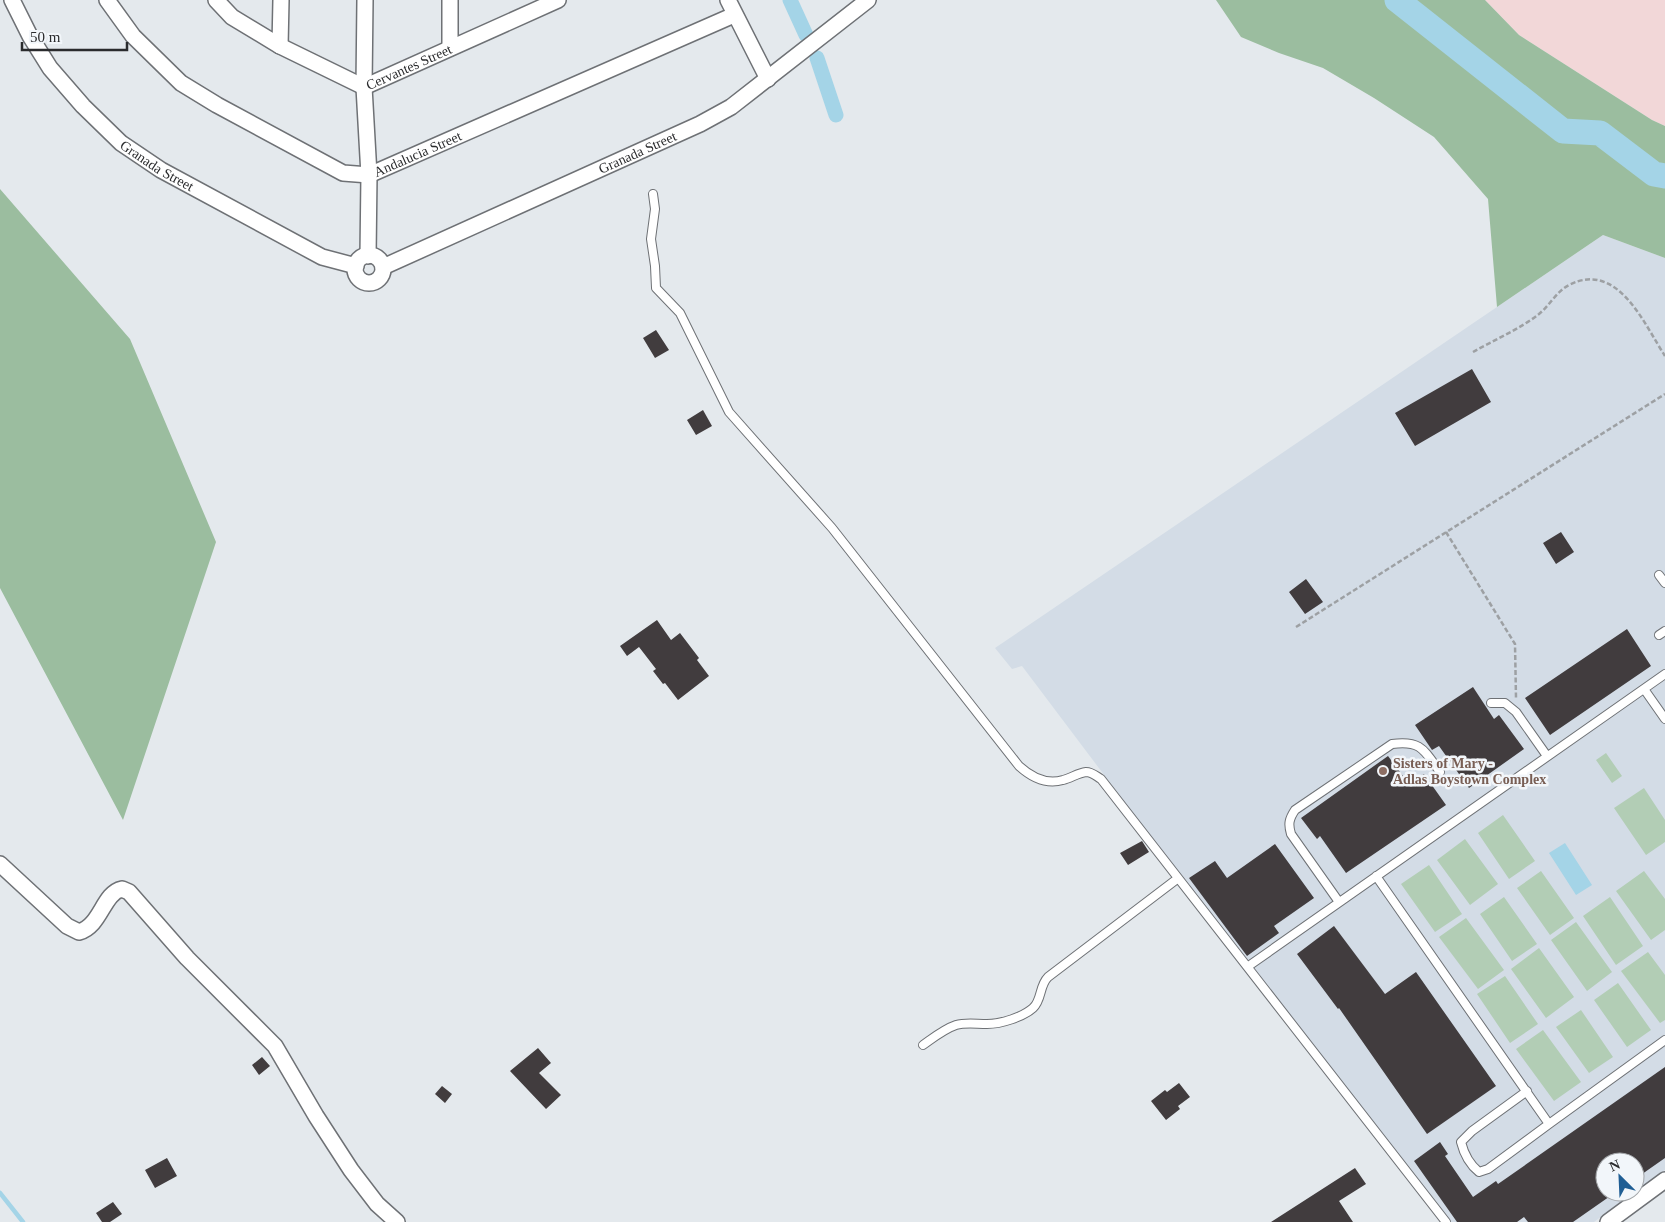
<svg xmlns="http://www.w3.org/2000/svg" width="1665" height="1222" font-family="'Times New Roman',serif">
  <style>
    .industrial { fill: #f2d7d8 }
    .built { fill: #d3dce6 }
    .green { fill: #b2cdb5 }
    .forest { fill: #9bbd9f }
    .water { fill: #a4d4e7 }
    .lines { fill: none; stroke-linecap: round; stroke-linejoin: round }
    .stream { stroke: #a4d4e7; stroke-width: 4.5 }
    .canal { stroke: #a4d4e7; stroke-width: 15 }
    .river { stroke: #a4d4e7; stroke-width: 25 }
    .building { fill: #413c3e }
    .lane-casing { stroke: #6e7175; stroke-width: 10 }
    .street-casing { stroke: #6e7175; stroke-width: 18 }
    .path { stroke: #9da0a3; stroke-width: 2.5; stroke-dasharray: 5 2.5; stroke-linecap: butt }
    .lane { stroke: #fff; stroke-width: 8 }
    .street { stroke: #fff; stroke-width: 15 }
    .education-dot { fill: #8d6e63; stroke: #f2f6fa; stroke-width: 2 }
    .labels { text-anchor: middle; stroke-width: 5; stroke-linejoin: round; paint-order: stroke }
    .street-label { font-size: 14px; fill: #2a2b2d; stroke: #f2f6fa }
    .education-label { font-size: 14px; font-weight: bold; fill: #785e54; stroke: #f2f6fa; text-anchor: start }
  </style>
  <rect width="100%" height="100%" fill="#e4e9ed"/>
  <path class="industrial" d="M1485,0H1665V126L1652,120L1519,35Z"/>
  <path class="built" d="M1603,235L1665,258V1170L1635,1192V1162H1605V1192H1634L1594,1222H1449L1178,873L1022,666L1012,669L995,648Z"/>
  <path class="green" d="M1606,753L1622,776L1612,783L1596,760Z
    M1644,788L1665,820V842L1646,855L1614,808Z
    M1503,815L1535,861L1509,879L1478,833Z
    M1465,839L1498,884L1470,905L1437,860Z
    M1429,865L1462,914L1435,932L1401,884Z
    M1541,871L1574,918L1550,935L1517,888Z
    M1644,871L1665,899V930L1651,940L1616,891Z
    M1504,897L1537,944L1512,961L1480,914Z
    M1610,897L1643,946L1616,965L1583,916Z
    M1466,918L1504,970L1478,989L1439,937Z
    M1576,922L1612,972L1587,991L1551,940Z
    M1539,948L1574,997L1546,1018L1511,969Z
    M1648,952L1665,975V1020L1660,1023L1621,971Z
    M1505,976L1538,1024L1510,1043L1477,994Z
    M1618,983L1651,1030L1627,1047L1594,1000Z
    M1581,1010L1613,1057L1589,1073L1556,1027Z
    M1543,1030L1581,1082L1554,1101L1516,1049Z"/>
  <path class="forest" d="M787,0H794L809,32L803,37Z
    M1216,0H1485L1519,35L1652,120L1665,126V258L1603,235L1497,307L1488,199L1434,137L1374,98L1323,68L1279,53L1241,37Z
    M0,189L130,339L216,542L123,820L0,588Z"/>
  <path class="water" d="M1565,843L1592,885L1576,895L1549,853Z"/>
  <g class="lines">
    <path class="stream" d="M0,1193L23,1222"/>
    <path class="canal" d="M790,0L806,35
      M817,58L836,115"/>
    <path class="river" d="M1397,0L1563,131L1600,133L1654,174L1665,176"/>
  </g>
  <path class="building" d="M656,330L669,350L655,358L643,338Z
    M1472,369L1491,402L1415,446L1395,413Z
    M703,410L712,426L696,435L687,420Z
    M1561,532L1574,552L1556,564L1543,543Z
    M1306,579L1323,602L1305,614L1289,592Z
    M657,620L671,640L680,633L699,658L697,660L709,676L678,700L665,683L663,684L653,671L656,669L639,647L627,656L620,646Z
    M1627,629L1651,666L1550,735L1525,698Z
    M1473,687L1494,719L1499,715L1524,749L1469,788L1439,746L1432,750L1415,725Z
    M1388,756L1409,784L1424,774L1446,805L1346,873L1320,836L1317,839L1301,818Z
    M1142,841L1149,852L1128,865L1120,853Z
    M1275,844L1314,898L1274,926L1279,933L1247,956L1189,878L1215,861L1227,878Z
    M1334,926L1385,994L1416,972L1496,1086L1427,1134L1339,1008L1338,1009L1297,954Z
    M538,1048L551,1063L539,1073L561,1095L546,1109L510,1071Z
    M262,1057L270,1066L259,1075L252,1065Z
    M1665,1067V1158L1635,1179V1162H1605V1192H1616L1573,1222H1528L1524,1217L1517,1222H1457L1414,1161L1440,1142L1448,1154L1445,1156L1473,1197L1496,1181L1498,1184Z
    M1179,1083L1190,1097L1178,1106L1180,1109L1166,1120L1151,1101L1165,1090L1167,1092Z
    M442,1086L452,1094L445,1103L435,1094Z
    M167,1158L177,1176L155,1188L145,1170Z
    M1355,1168L1366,1184L1339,1201L1353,1222H1271Z
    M113,1202L122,1214L110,1222H102L96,1213Z"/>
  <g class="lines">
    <defs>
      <path id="lane" d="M653,194L655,209L651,239L655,266L656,288L680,313L729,412L832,528L1019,766C1031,777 1046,785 1063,780C1071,778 1078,773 1086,772C1092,772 1096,776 1101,779L1446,1222
        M1659,575L1665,583
        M1659,635L1665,631
        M1644,689L1665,719
        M1491,703H1505L1516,712L1547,756
        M1376,876L1549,1124
        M1339,902L1291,834C1288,824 1289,819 1295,810L1392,744C1421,740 1424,750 1440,772
        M1250,965L1665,674
        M923,1045C933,1038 944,1029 956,1025C966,1022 976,1024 987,1024C1001,1024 1023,1017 1033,1008C1042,1000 1039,986 1048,977L1177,879
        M1527,1091L1472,1131L1461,1142C1464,1154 1469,1164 1479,1172L1488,1169L1549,1124L1665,1040"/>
      <g id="street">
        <path id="s1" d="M12,0L30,36L50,68L83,106L121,143L161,170L322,257L356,266"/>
        <path id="s2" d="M107,0L133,36L181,83L217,105L343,173L369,175L734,15"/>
        <path id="s3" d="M216,0L232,17L280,46L364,87L558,0"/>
        <path d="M365,0L364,87L369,175L368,256"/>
        <path d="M728,0L768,79"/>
        <path d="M280,46L281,0"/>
        <path d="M450,48V0"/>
        <circle cx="369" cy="269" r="14"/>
        <path id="s4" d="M383,267L700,124L731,107L868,0"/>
        <path d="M0,864L67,926L79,932C101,926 103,893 122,889L129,892L187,958L275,1046L316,1116L351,1170L377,1204L397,1222"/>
        <path d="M1608,1222L1665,1180"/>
      </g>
    </defs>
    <use href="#lane" class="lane-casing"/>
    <use href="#street" class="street-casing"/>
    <path class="path" d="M1473,352C1494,340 1520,329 1539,314C1550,305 1557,291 1569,285C1618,260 1644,324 1665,356
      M1446,532L1515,644L1516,698
      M1296,627L1665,394"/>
    <use href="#lane" class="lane"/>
    <use href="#street" class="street"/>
  </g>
  <circle class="education-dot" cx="1383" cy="771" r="5"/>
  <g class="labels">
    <g class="street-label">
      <text dy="5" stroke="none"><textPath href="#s3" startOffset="222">Cervantes Street</textPath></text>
      <text dy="5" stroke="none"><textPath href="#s2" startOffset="376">Andalucia Street</textPath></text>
      <text dy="5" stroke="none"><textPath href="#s4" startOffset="279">Granada Street</textPath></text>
      <text dy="5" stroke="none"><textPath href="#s1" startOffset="224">Granada Street</textPath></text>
    </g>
    <g class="education-label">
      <text x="1393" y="768">Sisters of Mary -<tspan x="1393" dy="16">Adlas Boystown Complex</tspan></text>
    </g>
  </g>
  <g transform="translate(1620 1177) rotate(336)"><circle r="24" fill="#f2f6fa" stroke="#a2a5a8"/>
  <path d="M0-4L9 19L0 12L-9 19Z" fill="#1f5e94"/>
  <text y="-8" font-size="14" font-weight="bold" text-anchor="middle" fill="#2a2b2d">N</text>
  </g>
  <path d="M22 42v8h105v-8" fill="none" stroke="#2a2b2d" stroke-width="2.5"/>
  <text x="30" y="42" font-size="15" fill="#2a2b2d" stroke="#f2f6fa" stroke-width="4" paint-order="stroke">50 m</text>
</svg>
